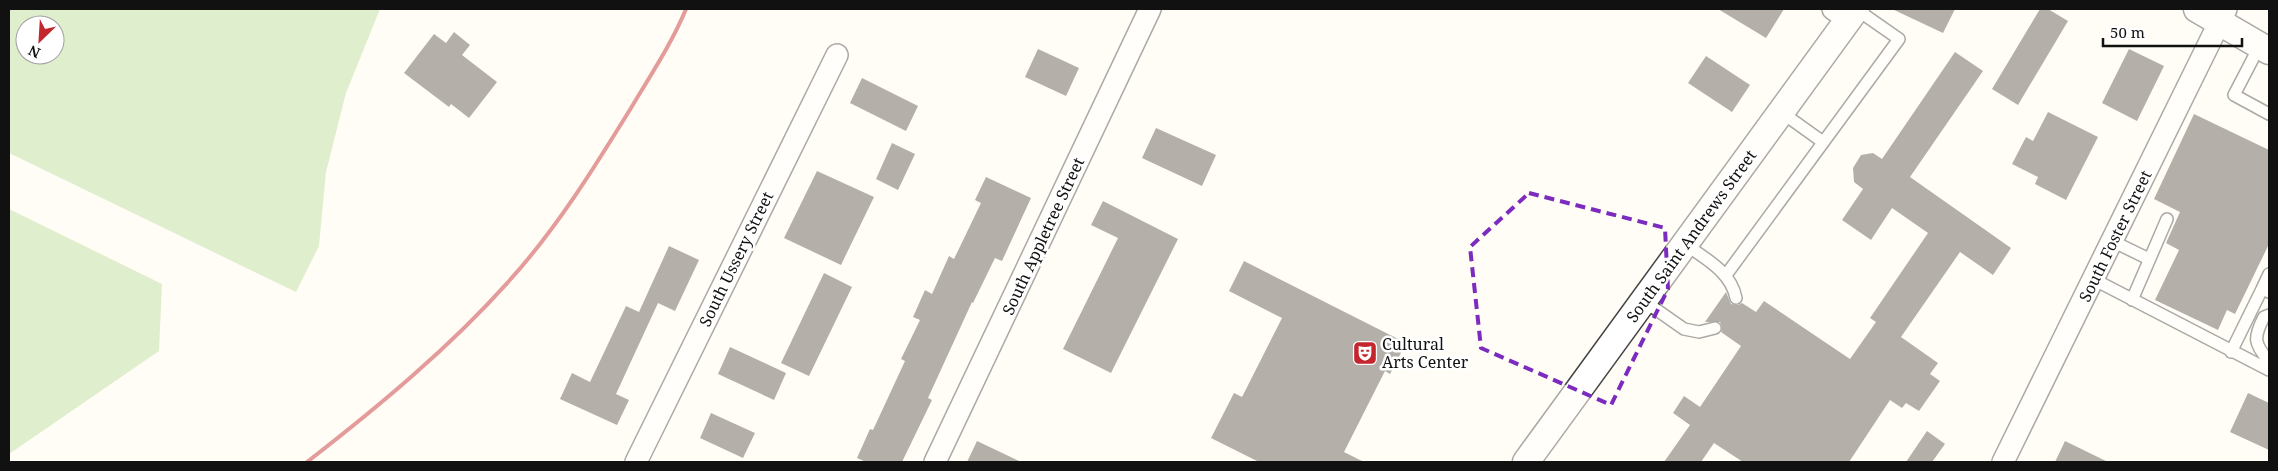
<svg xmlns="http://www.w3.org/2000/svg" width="2278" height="471" font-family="'Noto Serif',serif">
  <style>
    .forest { fill: #b9dc9c; fill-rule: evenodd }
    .building { fill: #5a524d }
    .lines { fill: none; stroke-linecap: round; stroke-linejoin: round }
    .service-casing { stroke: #444; stroke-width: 14 }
    .minor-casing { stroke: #444; stroke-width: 24 }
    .tertiary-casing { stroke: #444; stroke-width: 29 }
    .service { stroke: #fff; stroke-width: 11 }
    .minor { stroke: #fff; stroke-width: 21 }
    .tertiary { stroke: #fff; stroke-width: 26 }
    .rail { stroke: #c4262e; stroke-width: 4 }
    .marked { fill: none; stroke: #7b2cbf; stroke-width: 4; stroke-dasharray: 10 6; stroke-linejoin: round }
    .labels { text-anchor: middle; stroke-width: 5; stroke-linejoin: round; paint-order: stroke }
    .street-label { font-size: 16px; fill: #111; stroke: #fff }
    .poi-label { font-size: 16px; fill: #111; stroke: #fff; text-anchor: start }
  </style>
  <rect width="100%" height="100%" fill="#fffdf5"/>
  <path class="forest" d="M9,9H380L346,93L326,172L319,246L296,292L9,153ZM25,25H55V55H25Z
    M9,209L162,284L159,351L9,454Z"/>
  <path class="building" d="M1718,9H1784L1766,38Z
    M1892,9H1955L1943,33Z
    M2040,9H2048L2068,21L2018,105L1992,89Z
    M454,32L470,45L462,55L497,82L469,118L451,104L449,107L404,73L434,34L446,43Z
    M1038,49L1079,68L1066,96L1025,77Z
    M2129,49L2164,66L2137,121L2102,103Z
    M1955,52L1983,71L1910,177L2011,248L1993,275L1960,252L1901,337L1938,363L1930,374L1940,381L1919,411L1906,403L1902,408L1890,400L1849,462H1743L1714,443L1701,462H1664L1690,425L1673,413L1684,396L1700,407L1741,346L1721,332L1722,327L1720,322H1705L1726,292L1731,304L1738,305L1742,303L1756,312L1764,301L1850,359L1876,322L1870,318L1928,233L1892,208L1871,240L1842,220L1863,189L1854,182L1853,168L1861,155L1873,153L1882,159Z
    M1706,56L1750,85L1732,112L1688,83Z
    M862,78L918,106L906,131L850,103Z
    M2048,112L2098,137L2066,200L2035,184L2038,177L2012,164L2026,137L2033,141Z
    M2194,114L2269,150V244L2235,314L2227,310L2218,330L2155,300L2179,250L2166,243L2180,212L2154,199Z
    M1156,128L1216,155L1202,186L1142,158Z
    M892,143L915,154L898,190L876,179Z
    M817,171L874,197L841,265L784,238Z
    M986,177L1031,198L1002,261L995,258L973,303L972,302L928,398L932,400L902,462H866L857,458L870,429L873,430L905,361L901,359L920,320L913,317L925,290L932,294L949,256L954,259L981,203L975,200Z
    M1103,201L1178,239L1111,373L1063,349L1118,238L1091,225Z
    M669,246L699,260L675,311L658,303L616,394L629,400L617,425L560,399L572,373L590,382L626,306L639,312Z
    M1244,261L1406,343L1390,374L1385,371L1344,452L1364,462H1259L1211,438L1234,393L1242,397L1282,318L1229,291Z
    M824,273L852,287L809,376L781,363Z
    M730,347L786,373L774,400L718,374Z
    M2248,393L2269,403V450L2230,432Z
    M711,413L755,433L743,458L700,438Z
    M1927,431L1945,444L1932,462H1906Z
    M977,441L1021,462H967Z
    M2065,441L2108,462H2055Z"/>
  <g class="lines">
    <defs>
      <path id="service" d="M2260,45L2234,95L2269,114
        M1781,112L1823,142
        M2112,241L2149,259
        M1685,244C1706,259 1731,272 1736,298
        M1726,275L1899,39L1856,9
        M2093,279L2269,370
        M2269,292L2262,289L2269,274
        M2132,300L2167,219
        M1644,301L1684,329L1699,332L1715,328
        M2269,315L2264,317C2253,338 2254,344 2269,361
        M2231,352L2262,289"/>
      <path id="minor" d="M1833,9L1848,19
        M636,462L837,55
        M935,462L1150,9
        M2003,462L2226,9"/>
      <path id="tertiary" d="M2197,9L2269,51
        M1526,462L1856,9"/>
    </defs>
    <use href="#service" class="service-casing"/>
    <use href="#minor" class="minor-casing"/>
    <use href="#tertiary" class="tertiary-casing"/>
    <use href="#service" class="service"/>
    <use href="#minor" class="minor"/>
    <use href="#tertiary" class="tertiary"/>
    <path class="rail" d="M307,462C378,407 449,348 509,281C557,228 594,168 631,108C650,76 672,43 686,9"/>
  </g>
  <path d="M0 0H2278V471H0ZM1529,193L1665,228L1668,289L1611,405L1481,348L1470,247Z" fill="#fffdf5" fill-opacity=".55" fill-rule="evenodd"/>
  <path class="marked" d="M1529,193L1665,228L1668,289L1611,405L1481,348L1470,247Z"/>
  <defs>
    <symbol id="theatre-square" viewBox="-11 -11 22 22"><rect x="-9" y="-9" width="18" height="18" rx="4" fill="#c4262e" stroke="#fff"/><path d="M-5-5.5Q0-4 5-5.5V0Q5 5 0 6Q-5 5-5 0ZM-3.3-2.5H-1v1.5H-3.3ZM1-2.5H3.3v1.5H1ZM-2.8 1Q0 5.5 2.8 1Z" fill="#fff"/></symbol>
  </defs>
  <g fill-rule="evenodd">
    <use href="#theatre-square" x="1351" y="339" width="28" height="28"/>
  </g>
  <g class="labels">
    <g class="street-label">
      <text transform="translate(1043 236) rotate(-65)" y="6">South Appletree Street</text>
      <text transform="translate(1691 236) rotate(-54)" y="6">South Saint Andrews Street</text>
      <text transform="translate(2115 236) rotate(-64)" y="6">South Foster Street</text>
      <text transform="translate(736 259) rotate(-64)" y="6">South Ussery Street</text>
    </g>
    <g class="poi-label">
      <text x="1382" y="350">Cultural<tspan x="1382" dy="18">Arts Center</tspan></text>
    </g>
  </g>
  <rect width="2278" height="471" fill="none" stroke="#111111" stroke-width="20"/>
  <g transform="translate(40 40) rotate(205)"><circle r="24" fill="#ffffff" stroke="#a0a0a0"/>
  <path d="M0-4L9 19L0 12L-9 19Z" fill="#c4262e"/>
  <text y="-8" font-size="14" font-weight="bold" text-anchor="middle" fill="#111111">N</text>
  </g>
  <path d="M2103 38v8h139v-8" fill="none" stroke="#111111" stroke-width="2.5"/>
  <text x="2110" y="38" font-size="15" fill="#111111" stroke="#ffffff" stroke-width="4" paint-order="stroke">50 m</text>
</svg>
